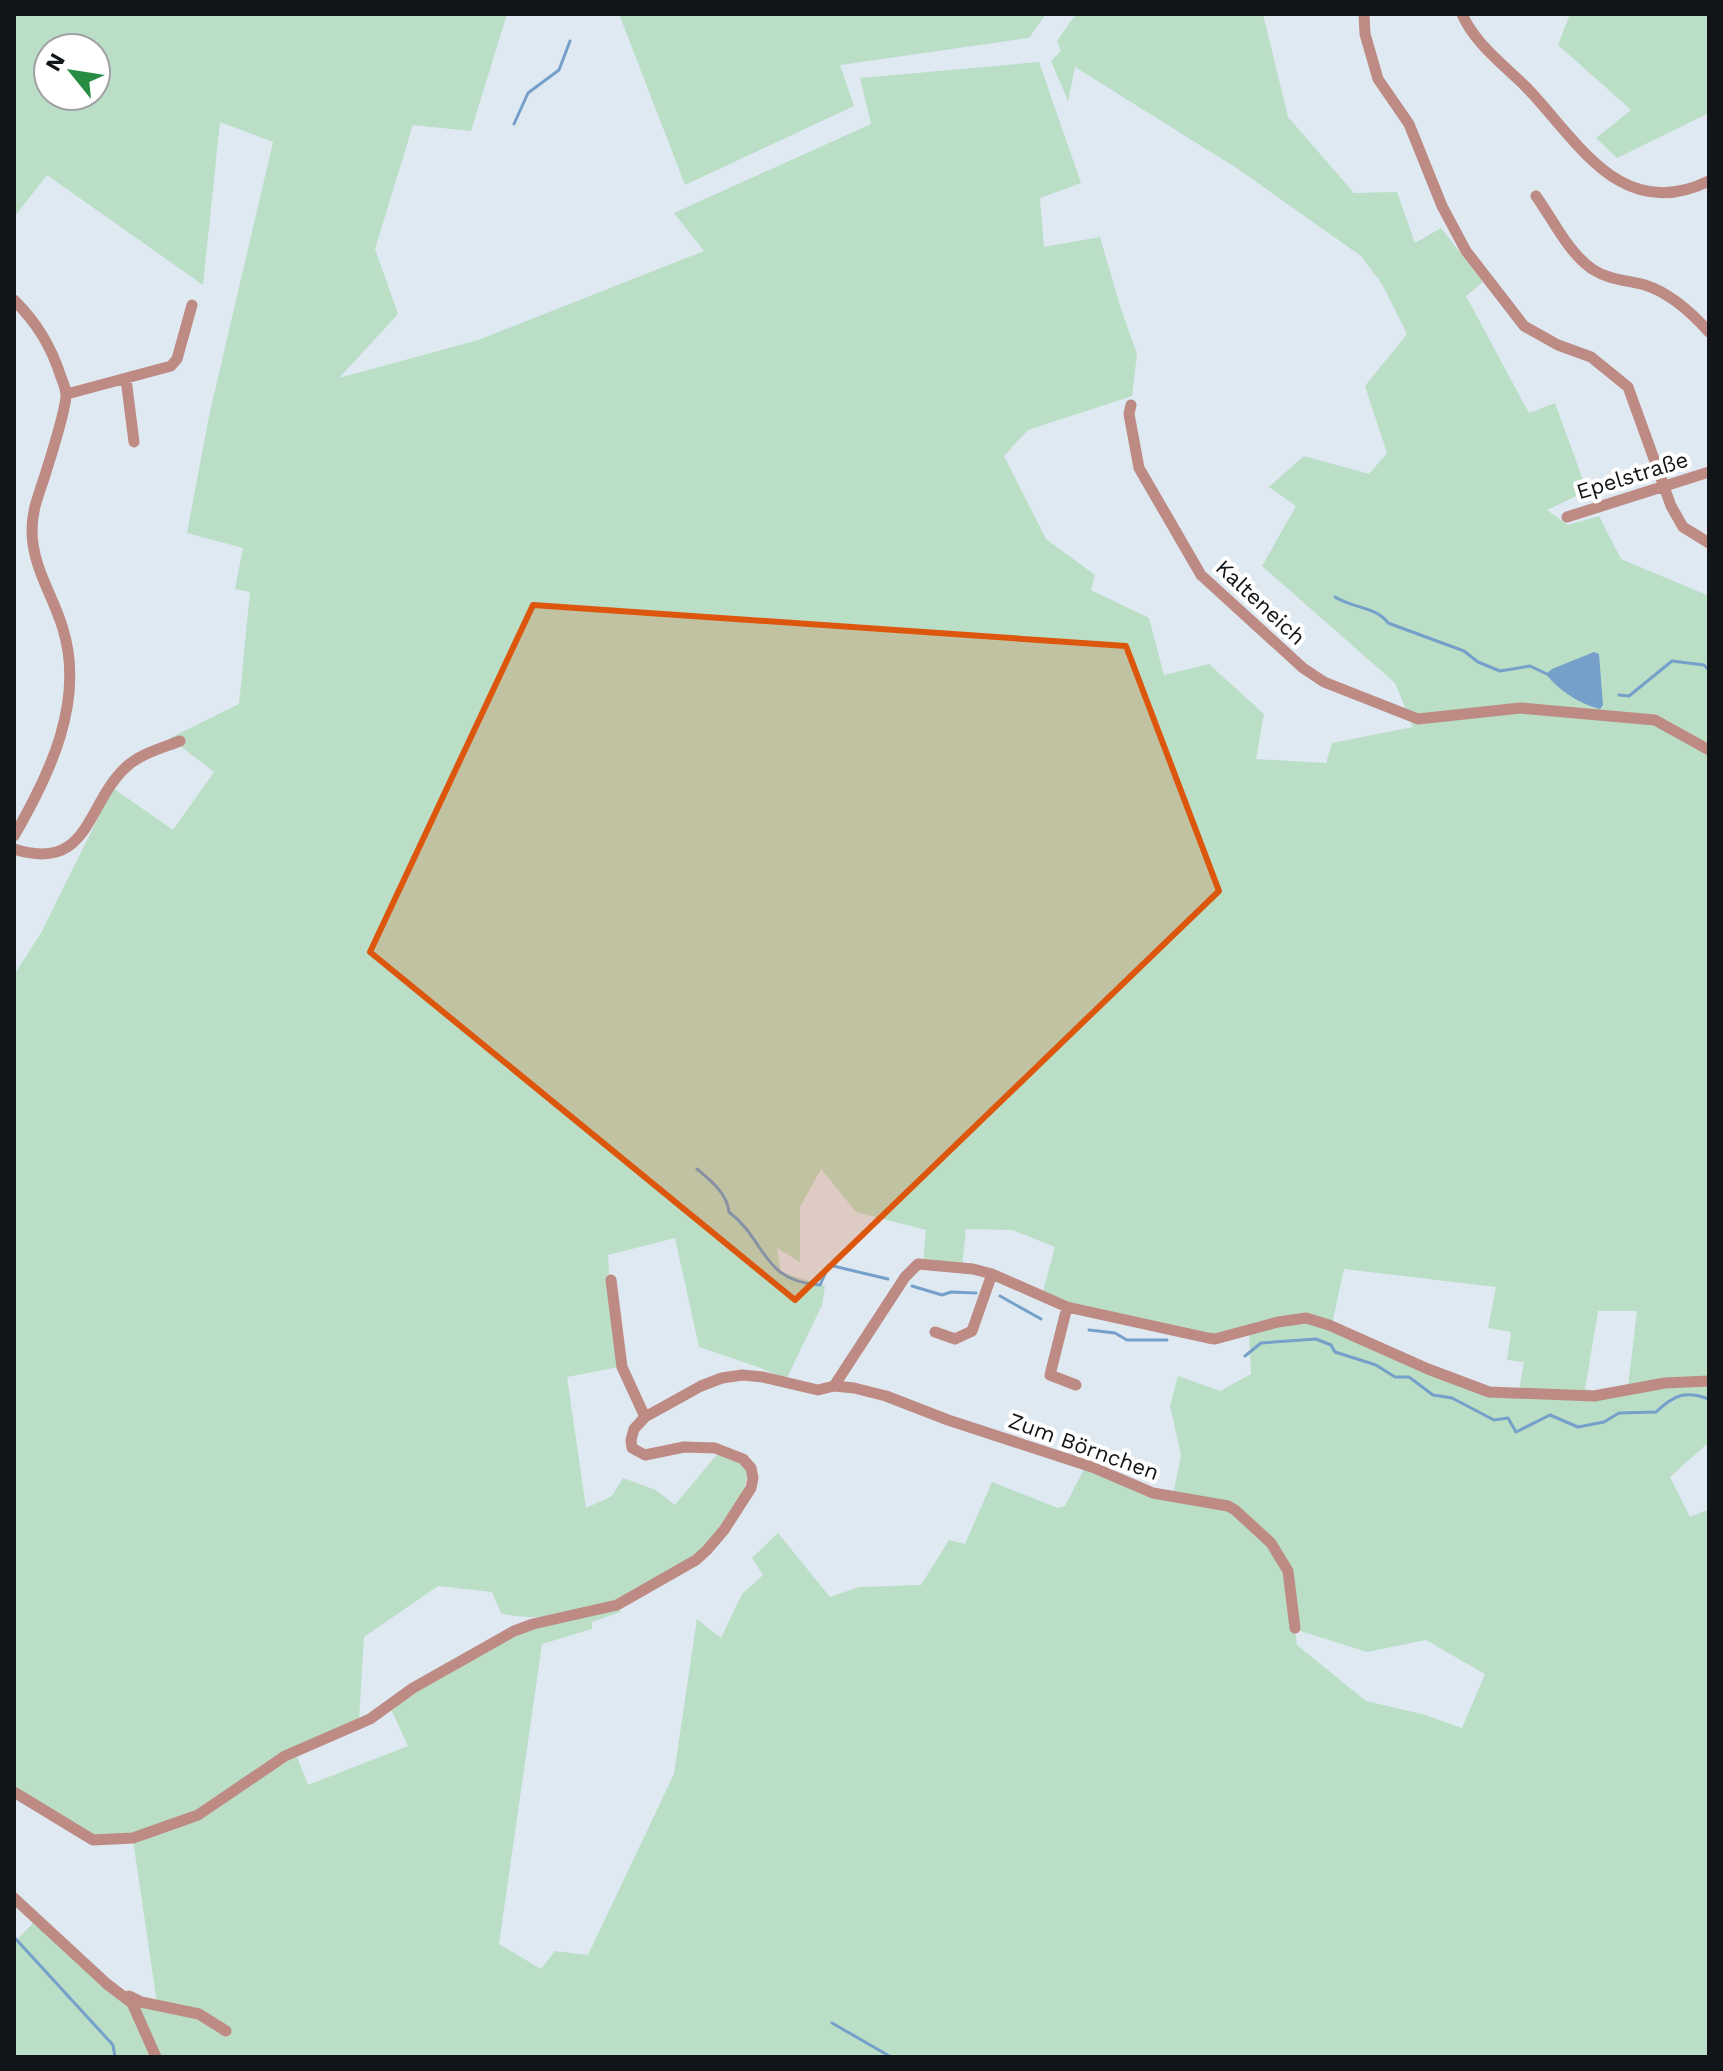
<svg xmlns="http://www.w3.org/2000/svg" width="1723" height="2071" font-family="'Work Sans',sans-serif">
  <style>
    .green { fill: #bbdec7; fill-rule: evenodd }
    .water { fill: #74a0c9 }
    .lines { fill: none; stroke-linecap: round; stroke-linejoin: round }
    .stream { stroke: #74a0c9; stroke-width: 3 }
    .minor { stroke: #bd8b84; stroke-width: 11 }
    .marked { fill: #dd560d; fill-opacity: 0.2; stroke: #dd560d; stroke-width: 6; stroke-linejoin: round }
    .labels { text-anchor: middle; stroke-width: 8; stroke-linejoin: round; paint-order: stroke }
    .street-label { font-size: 22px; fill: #121518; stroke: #fff }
  </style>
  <rect width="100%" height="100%" fill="#dfe9f2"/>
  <path class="green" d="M14,14H507L471,131L413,125L375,249L398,314L339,378L478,340L704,251L674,213L871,124L860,78L1039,62L1081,183L1040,198L1044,247L1100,237L1121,309L1137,354L1132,396L1028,430L1004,456L1046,539L1095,575L1091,590L1149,618L1164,675L1209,664L1264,714L1256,759L1326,763L1332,743L1413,727L1395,683L1262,566L1296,506L1269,487L1304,456L1369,474L1387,453L1365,386L1407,334L1382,284L1361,256L1238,169L1075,67L1068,101L1051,61L1061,51L1057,41L1076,14H1263L1288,117L1354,193L1397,192L1415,243L1441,228L1483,282L1466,296L1529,413L1555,403L1587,491L1547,510L1568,525L1599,516L1621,559L1709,596V1442L1670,1477L1690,1517L1709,1509V2057H159L134,2002L157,2003L133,1840L198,1817L295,1752L308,1785L408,1746L390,1707L514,1634L620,1607V1612L592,1622V1629L542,1644L499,1944L541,1969L555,1951L588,1955L674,1774L697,1619L721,1638L742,1594L763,1575L752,1558L778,1533L830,1597L859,1587L921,1585L949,1540L965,1544L992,1482L1058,1508L1065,1506L1085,1467L1130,1486L1227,1508L1271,1549L1289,1586L1297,1645L1366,1701L1422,1714L1462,1728L1485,1674L1426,1640L1367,1652L1297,1630L1292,1586L1273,1548L1228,1504L1173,1495L1181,1455L1170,1406L1178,1376L1220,1391L1251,1374L1249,1333L1215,1337L1067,1306L1042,1295L1055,1247L1012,1230L966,1229L962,1267L923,1263L926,1230L856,1212L821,1169L800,1207V1262L777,1248L781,1272L825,1286L822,1305L786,1380L761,1368L699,1347L675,1238L608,1255L612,1316L619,1367L567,1377L586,1508L612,1496L623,1478L656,1490L675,1505L719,1452C726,1455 736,1458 742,1462C763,1480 712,1542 697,1555C684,1566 632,1595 616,1601C581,1613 537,1623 501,1613L492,1592L438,1586L364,1637L359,1721L314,1739L198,1813L133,1836L94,1838L14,1790V975L41,933L113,788L173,830L214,772L170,738L239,704L250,592L235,589L243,548L187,533L209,416L273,142L220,122L203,285L47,175L15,216ZM48,48H96V96H48ZM1344,1269L1496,1287L1488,1328L1511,1332L1507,1360L1524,1362L1519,1390L1490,1389L1332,1324ZM1598,1311H1637L1628,1386L1596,1391L1585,1389Z
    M619,14H1046L1029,38L840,65L854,106L685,185Z
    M1570,14H1709V113L1617,158L1596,138L1631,110L1558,45Z
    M36,1920L129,2004L154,2057H14V1943Z"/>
  <path class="water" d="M1594,652L1599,654L1603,705L1600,709C1580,704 1559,691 1546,674L1552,669Z"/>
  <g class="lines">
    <path class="stream" d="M514,124L528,93L559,70L570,41
      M1335,597C1352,608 1377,607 1388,623L1464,651L1478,662L1500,671L1530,666L1549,675
      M1619,695L1629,696L1672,661L1704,665L1709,670
      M697,1169C711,1181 727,1193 729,1212C767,1241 761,1281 820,1285L829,1265L888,1279
      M912,1286L942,1295L951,1292L976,1293
      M1000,1296L1041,1319
      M1089,1330L1115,1333L1127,1340H1167
      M1245,1356L1261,1343L1316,1339L1331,1345L1335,1352L1376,1365L1395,1377H1409L1433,1395L1452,1398L1494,1420L1508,1418L1516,1432L1550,1415L1578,1427L1604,1422L1619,1413L1656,1412C1674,1395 1685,1390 1709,1399
      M14,1937L113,2045L115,2057
      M832,2023L891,2057"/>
    <path class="minor" d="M1364,14L1365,34L1378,79L1409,124L1442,206L1466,251L1524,326L1558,345L1591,357L1628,387L1671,506L1683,527L1709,543
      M1462,14C1475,44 1504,65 1526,87C1578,141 1621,224 1709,181
      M1536,196C1554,221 1567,251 1592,269C1609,280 1626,280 1645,285C1670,293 1692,313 1709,332
      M14,300C37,323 51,346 61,377C63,382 66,389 66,395C66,409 51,456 46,472C40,492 32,508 32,530C32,567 53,595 63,629C85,701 50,774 14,836
      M126,379L134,442
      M67,394L171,366L177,359L192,305
      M1131,405L1129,414L1139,468L1201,575L1303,668L1324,682L1418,719L1520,708L1655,720L1709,750
      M1567,517L1709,472
      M14,849C89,873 86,805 125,768C139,754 162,748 180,741
      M611,1280L622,1367L645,1417
      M1067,1307L1050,1375L1076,1385
      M935,1332L955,1339L972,1331L992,1274
      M834,1386L905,1277L918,1264L973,1269L992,1274L1067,1307L1208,1338L1215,1339L1278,1322L1306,1318L1329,1325L1428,1369L1489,1392L1594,1396L1665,1383L1709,1381
      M14,1792L93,1840L133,1838L198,1815L285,1756L370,1719L413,1688L514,1631L533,1624L617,1605L696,1560L707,1550L724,1530L751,1488L753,1478L751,1468L743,1459L715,1448L684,1447L645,1455L632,1448L631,1440L634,1429L645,1417L701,1386L722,1378L742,1375L763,1377L818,1390L834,1386L854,1388L886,1396L948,1420L1092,1467L1153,1493L1228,1506L1235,1510L1271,1543L1288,1571L1295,1628
      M14,1898L107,1984L132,2003L156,2057
      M129,1996L141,2002L199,2014L226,2031"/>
  </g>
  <path class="marked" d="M533,605L1126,646L1219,891L795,1300L370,952Z"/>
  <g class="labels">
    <g class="street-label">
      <text transform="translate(1632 475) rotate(-17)" y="8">Epelstraße</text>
      <text transform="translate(1261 602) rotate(43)" y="8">Kalteneich</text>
      <text transform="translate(1084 1446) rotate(20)" y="8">Zum Börnchen</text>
    </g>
  </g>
  <rect width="1723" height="2071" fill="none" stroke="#121518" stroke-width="32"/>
  <g transform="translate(72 72) rotate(300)"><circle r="38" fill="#ffffff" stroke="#a0a1a3" stroke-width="2"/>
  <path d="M0-6L14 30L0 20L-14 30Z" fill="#258c42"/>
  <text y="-12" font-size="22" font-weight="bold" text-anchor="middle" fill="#121518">N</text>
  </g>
</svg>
